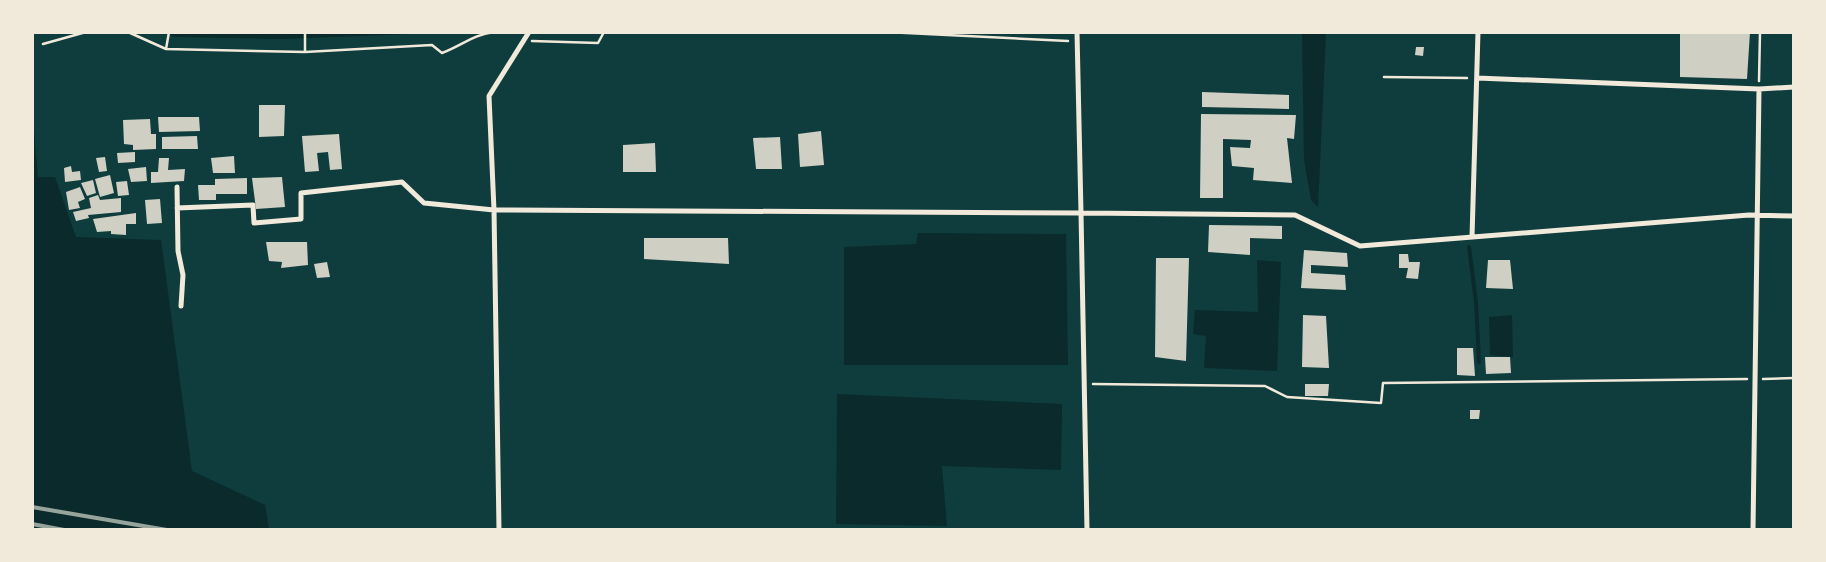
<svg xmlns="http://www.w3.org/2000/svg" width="1826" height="562" font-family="'DM Sans',sans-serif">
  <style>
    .water { fill: #0a2a2b }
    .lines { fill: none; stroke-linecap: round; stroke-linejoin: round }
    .stream { stroke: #0a2a2b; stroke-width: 4 }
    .building { fill: #cfcfc3 }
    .path { stroke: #f1e9da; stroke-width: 2.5 }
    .minor { stroke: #f1e9da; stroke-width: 5 }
    .rail { stroke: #97a49c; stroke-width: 4 }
  </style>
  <rect width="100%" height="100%" fill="#0f3d3e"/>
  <path class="water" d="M163,33H438L282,39L175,37Z
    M1302,33H1326L1318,207L1311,200L1304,160Z
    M32,107L38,177H55L76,237L161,240L192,471L265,505L269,529H33Z
    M918,233L1066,234L1068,365H844V247L916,244Z
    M1257,260L1281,262L1277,371L1204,368L1206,336L1193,334L1195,310L1258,312Z
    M1512,315L1513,357L1490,355L1489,317Z
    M837,394L1062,404L1061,470L942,466L947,526L836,524Z"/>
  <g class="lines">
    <path class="stream" d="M1469,247L1476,302L1479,362"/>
  </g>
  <path class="building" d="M1680,32H1750L1747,79L1680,77Z
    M1416,47H1424L1423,56L1415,55Z
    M1202,92L1289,95V109L1202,107Z
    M259,105H285L284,136L259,137Z
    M1201,114L1296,115L1294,139L1287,138L1292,183L1253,180L1254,168L1232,166L1230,147L1250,148L1251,140L1223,139V198H1200Z
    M158,117H199L200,131L159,132Z
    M150,119L151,134H156V149L133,150V145L124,144L123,120Z
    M821,131L824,165L800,167L798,134Z
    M339,134L342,169L330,170L328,152L317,153L319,171L305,172L302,136Z
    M197,136L198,149H162V137Z
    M780,137L782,169H756L753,138Z
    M655,143L656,172H623V145Z
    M135,152V162L118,163L117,153Z
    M234,156L235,173H213L211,158Z
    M105,157L107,171L99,172L96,158Z
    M159,158H169L168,170L185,169L184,181L151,183V172H158Z
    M71,166L72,172L80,171L81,180L65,182L64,168Z
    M146,167L147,181L131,182L128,169Z
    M110,175L114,193L100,197L95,179Z
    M282,177L285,207L256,209L252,178Z
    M247,178V194H216V200H199L198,185H215V179Z
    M93,180L96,193L87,196L81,183Z
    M127,181L129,195L118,196L116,182Z
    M80,187L85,199L78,202L80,208L69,210L66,192Z
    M98,195L100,200L121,198V212L88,215L89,218L76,221L73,212L91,208L89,198Z
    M160,199L162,223L147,224L145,200Z
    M136,213V224H126V235L111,234V231L97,232L93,219Z
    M1209,225L1282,226V239L1250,238V255L1208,252Z
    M644,238H728L729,264L644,259Z
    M266,242H307L308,265L281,268L282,262L269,261Z
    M1304,250L1347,253L1348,267L1311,265V273L1345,275L1346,290L1301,288Z
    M1399,254H1408L1409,262H1420L1418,279L1406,278L1408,268H1399Z
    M1156,258H1189L1186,361L1155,357Z
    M1488,260H1510L1513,289L1486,288Z
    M327,262L330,277L317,278L314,264Z
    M1303,315L1326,316L1329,368L1302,367Z
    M1457,348H1473L1475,376L1457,375Z
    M1485,357H1510L1511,373L1486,374Z
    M1305,384H1329L1328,396H1305Z
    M1470,410H1480L1479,419H1470Z"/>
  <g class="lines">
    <path class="path" d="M128,32L166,49
      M169,32L166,49L305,52L432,45L442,53C463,45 472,35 494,32
      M305,32V52
      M886,32L1068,41
      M532,41L598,43L604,32
      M43,44L86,32
      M1384,77L1467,78
      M1759,81L1760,32
      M1763,379L1794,378
      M1093,384L1265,386L1287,397L1381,403L1383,383L1747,379"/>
    <path class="minor" d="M529,32L489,96L494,210L1081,213L1087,530
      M1077,32L1081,213L1295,215L1360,246L1749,215L1794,216
      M1477,78L1759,89
      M177,187L178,251L183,275L181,306
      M177,208L253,205L254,223L301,219V193L402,182L424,203L494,210L499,530
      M1472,237L1478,32
      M1753,530L1759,89L1794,87"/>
    <path class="rail" d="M32,507L167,530
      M32,524L64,530"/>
  </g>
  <rect width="1826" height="562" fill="none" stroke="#f1e9da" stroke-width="68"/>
</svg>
